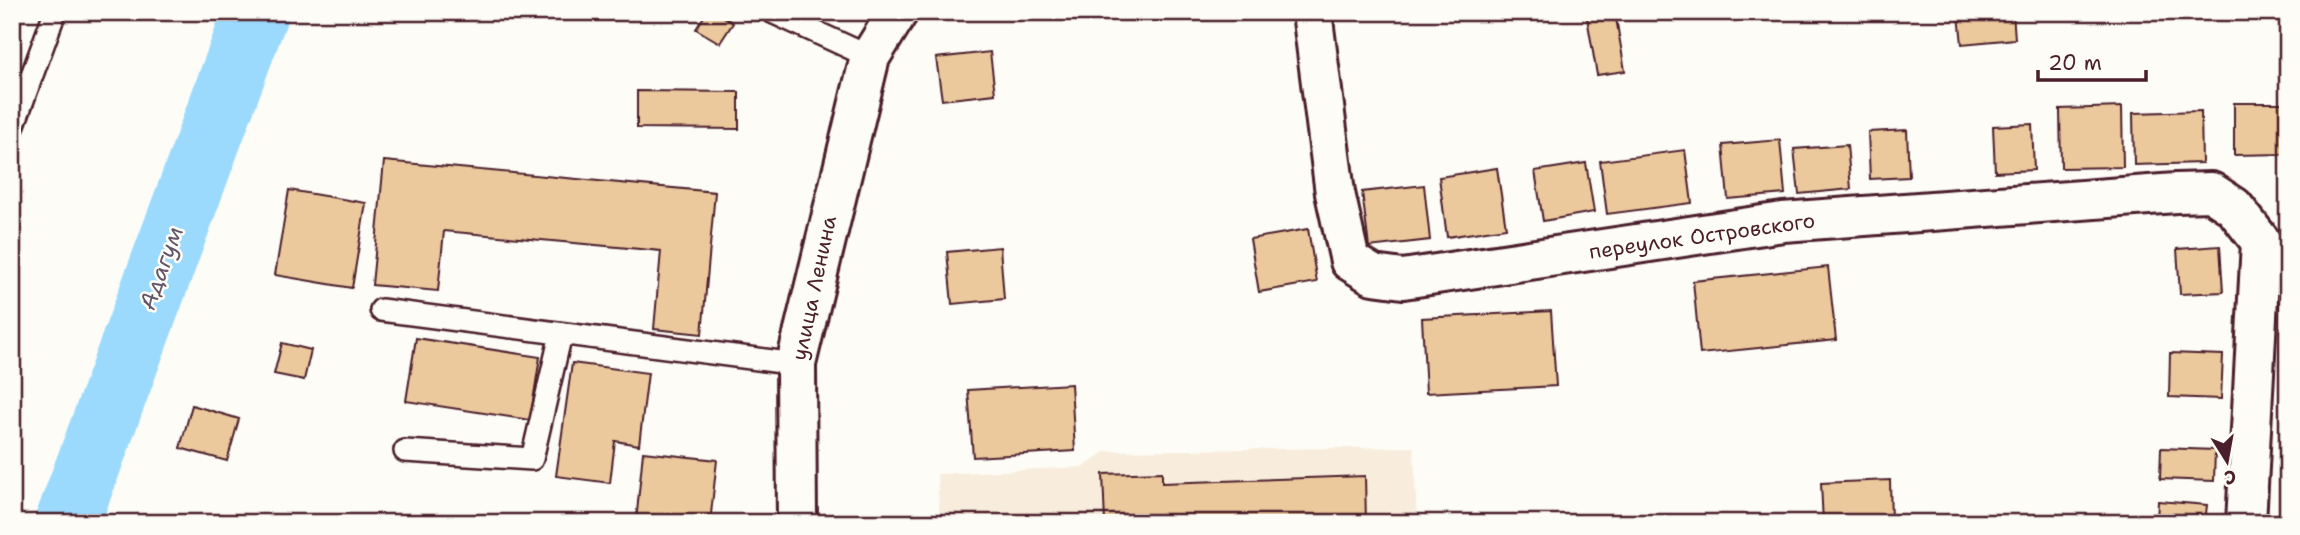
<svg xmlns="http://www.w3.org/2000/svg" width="2300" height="535" font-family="'Shantell Sans',sans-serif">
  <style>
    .built { fill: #f8eddc }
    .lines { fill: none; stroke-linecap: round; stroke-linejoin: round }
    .river { stroke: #9bdafd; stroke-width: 65 }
    .building { fill: #ebc99d; stroke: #4a1f2b; stroke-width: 2 }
    .service-casing { stroke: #4a1f2b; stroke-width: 26 }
    .minor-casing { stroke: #4a1f2b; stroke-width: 44 }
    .secondary-casing { stroke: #4a1f2b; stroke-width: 44 }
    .service { stroke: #fdfcf7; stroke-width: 21 }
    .minor { stroke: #fdfcf7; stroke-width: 38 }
    .secondary { stroke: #fdfcf7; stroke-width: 38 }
    .labels { text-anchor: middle; stroke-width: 5; stroke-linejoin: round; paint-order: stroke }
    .street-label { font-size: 21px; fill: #4a1f2b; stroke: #fdfcf7 }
    .water-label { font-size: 23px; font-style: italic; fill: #62576a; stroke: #fdfcf7 }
  </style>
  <rect width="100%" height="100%" fill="#fdfcf7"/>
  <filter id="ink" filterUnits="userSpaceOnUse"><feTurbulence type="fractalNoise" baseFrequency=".0143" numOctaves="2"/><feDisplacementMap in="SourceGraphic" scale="14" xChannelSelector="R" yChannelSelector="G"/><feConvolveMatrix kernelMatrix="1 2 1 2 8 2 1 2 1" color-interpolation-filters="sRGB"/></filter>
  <g filter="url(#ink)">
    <path class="built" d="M1414,447L1417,523H940L937,474L1084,467L1106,451Z"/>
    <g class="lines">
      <path class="river" d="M67,523L256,12"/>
    </g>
    <path class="building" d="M707,12H716L733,23L720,43L696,29Z
      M1046,12H1096V17L1047,20Z
      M1586,12H1615L1625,71L1597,75Z
      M1991,12H2013L2015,39L1962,44L1959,15Z
      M990,52L995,94L942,100L936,58Z
      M637,91L739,92V129L637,128Z
      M2234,103H2284L2285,154L2234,155Z
      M2122,107L2123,167L2061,168L2060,109Z
      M2201,111L2202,163L2134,165L2133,113Z
      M2032,124L2034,170L1995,172L1993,126Z
      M1907,130L1909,177L1870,179L1868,132Z
      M1780,140L1785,194L1728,199L1723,145Z
      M1847,145L1851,189L1799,194L1794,149Z
      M1685,150L1692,203L1607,214L1600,161Z
      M384,161L715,192L702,334L654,329L661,251L444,231L438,291L372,285Z
      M1586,163L1594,212L1543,221L1535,171Z
      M1497,168L1506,228L1447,237L1439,177Z
      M1424,185L1430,240L1369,247L1362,192Z
      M289,190L366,203L352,288L275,275Z
      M1308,229L1317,282L1259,292L1250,239Z
      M2220,246L2223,292L2180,294L2177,249Z
      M1000,247L1004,299L952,304L947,252Z
      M1828,267L1836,340L1700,354L1693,281Z
      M1551,311L1556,386L1426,393L1422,318Z
      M416,338L540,357L530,420L406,401Z
      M282,343L311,350L304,380L274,374Z
      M2170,353L2223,355L2221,399L2169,397Z
      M572,363L648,373L639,445L615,441L610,483L556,476Z
      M1071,384L1075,451L973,457L968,390Z
      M192,405L239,419L227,461L180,448Z
      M2161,448L2215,450L2214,481L2160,479Z
      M643,452L717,460L710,523L636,522Z
      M1162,472V483L1365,476L1366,523H1105L1103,474Z
      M1890,480L1891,523H1823L1821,483Z
      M2158,501L2207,505L2205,523H2157Z"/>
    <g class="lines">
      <defs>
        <path id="service" d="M772,12L870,57
          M12,130L55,12
          M381,310L796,364
          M405,451L532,459L561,334"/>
        <path id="minor" d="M1312,12L1335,193L1350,261L1373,275L1403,279L1783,222L2176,193L2211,192L2234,207L2261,242
          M2246,523L2261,242"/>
        <path id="secondary" d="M797,523L796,364L870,57L898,12"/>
      </defs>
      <use href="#service" class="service-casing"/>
      <use href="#minor" class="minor-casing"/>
      <use href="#secondary" class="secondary-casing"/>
      <use href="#service" class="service"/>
      <use href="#minor" class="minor"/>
      <use href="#secondary" class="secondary"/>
    </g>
  </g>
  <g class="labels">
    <g class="street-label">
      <text transform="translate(1702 236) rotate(-8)" y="7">переулок Островского</text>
      <text transform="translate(814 288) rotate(-78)" y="7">улица Ленина</text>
    </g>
    <g class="water-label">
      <text transform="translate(161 268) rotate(-70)" y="8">Адагум</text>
    </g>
  </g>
  <rect width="2300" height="535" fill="none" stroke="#fdfcf7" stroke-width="42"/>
  <rect x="21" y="21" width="2258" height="493" fill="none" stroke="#4a1f2b" stroke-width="2.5" filter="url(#ink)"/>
  <g transform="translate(2227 461) rotate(169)" stroke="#fdfcf7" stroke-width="5" paint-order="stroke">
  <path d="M0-5L12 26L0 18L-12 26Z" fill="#4a1f2b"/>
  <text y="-10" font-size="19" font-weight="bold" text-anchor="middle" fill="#4a1f2b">С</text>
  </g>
  <path d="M2038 70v10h108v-10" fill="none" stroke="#4a1f2b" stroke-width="3.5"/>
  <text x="2048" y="70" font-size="21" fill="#4a1f2b" stroke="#fdfcf7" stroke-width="5" paint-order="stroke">20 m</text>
</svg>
